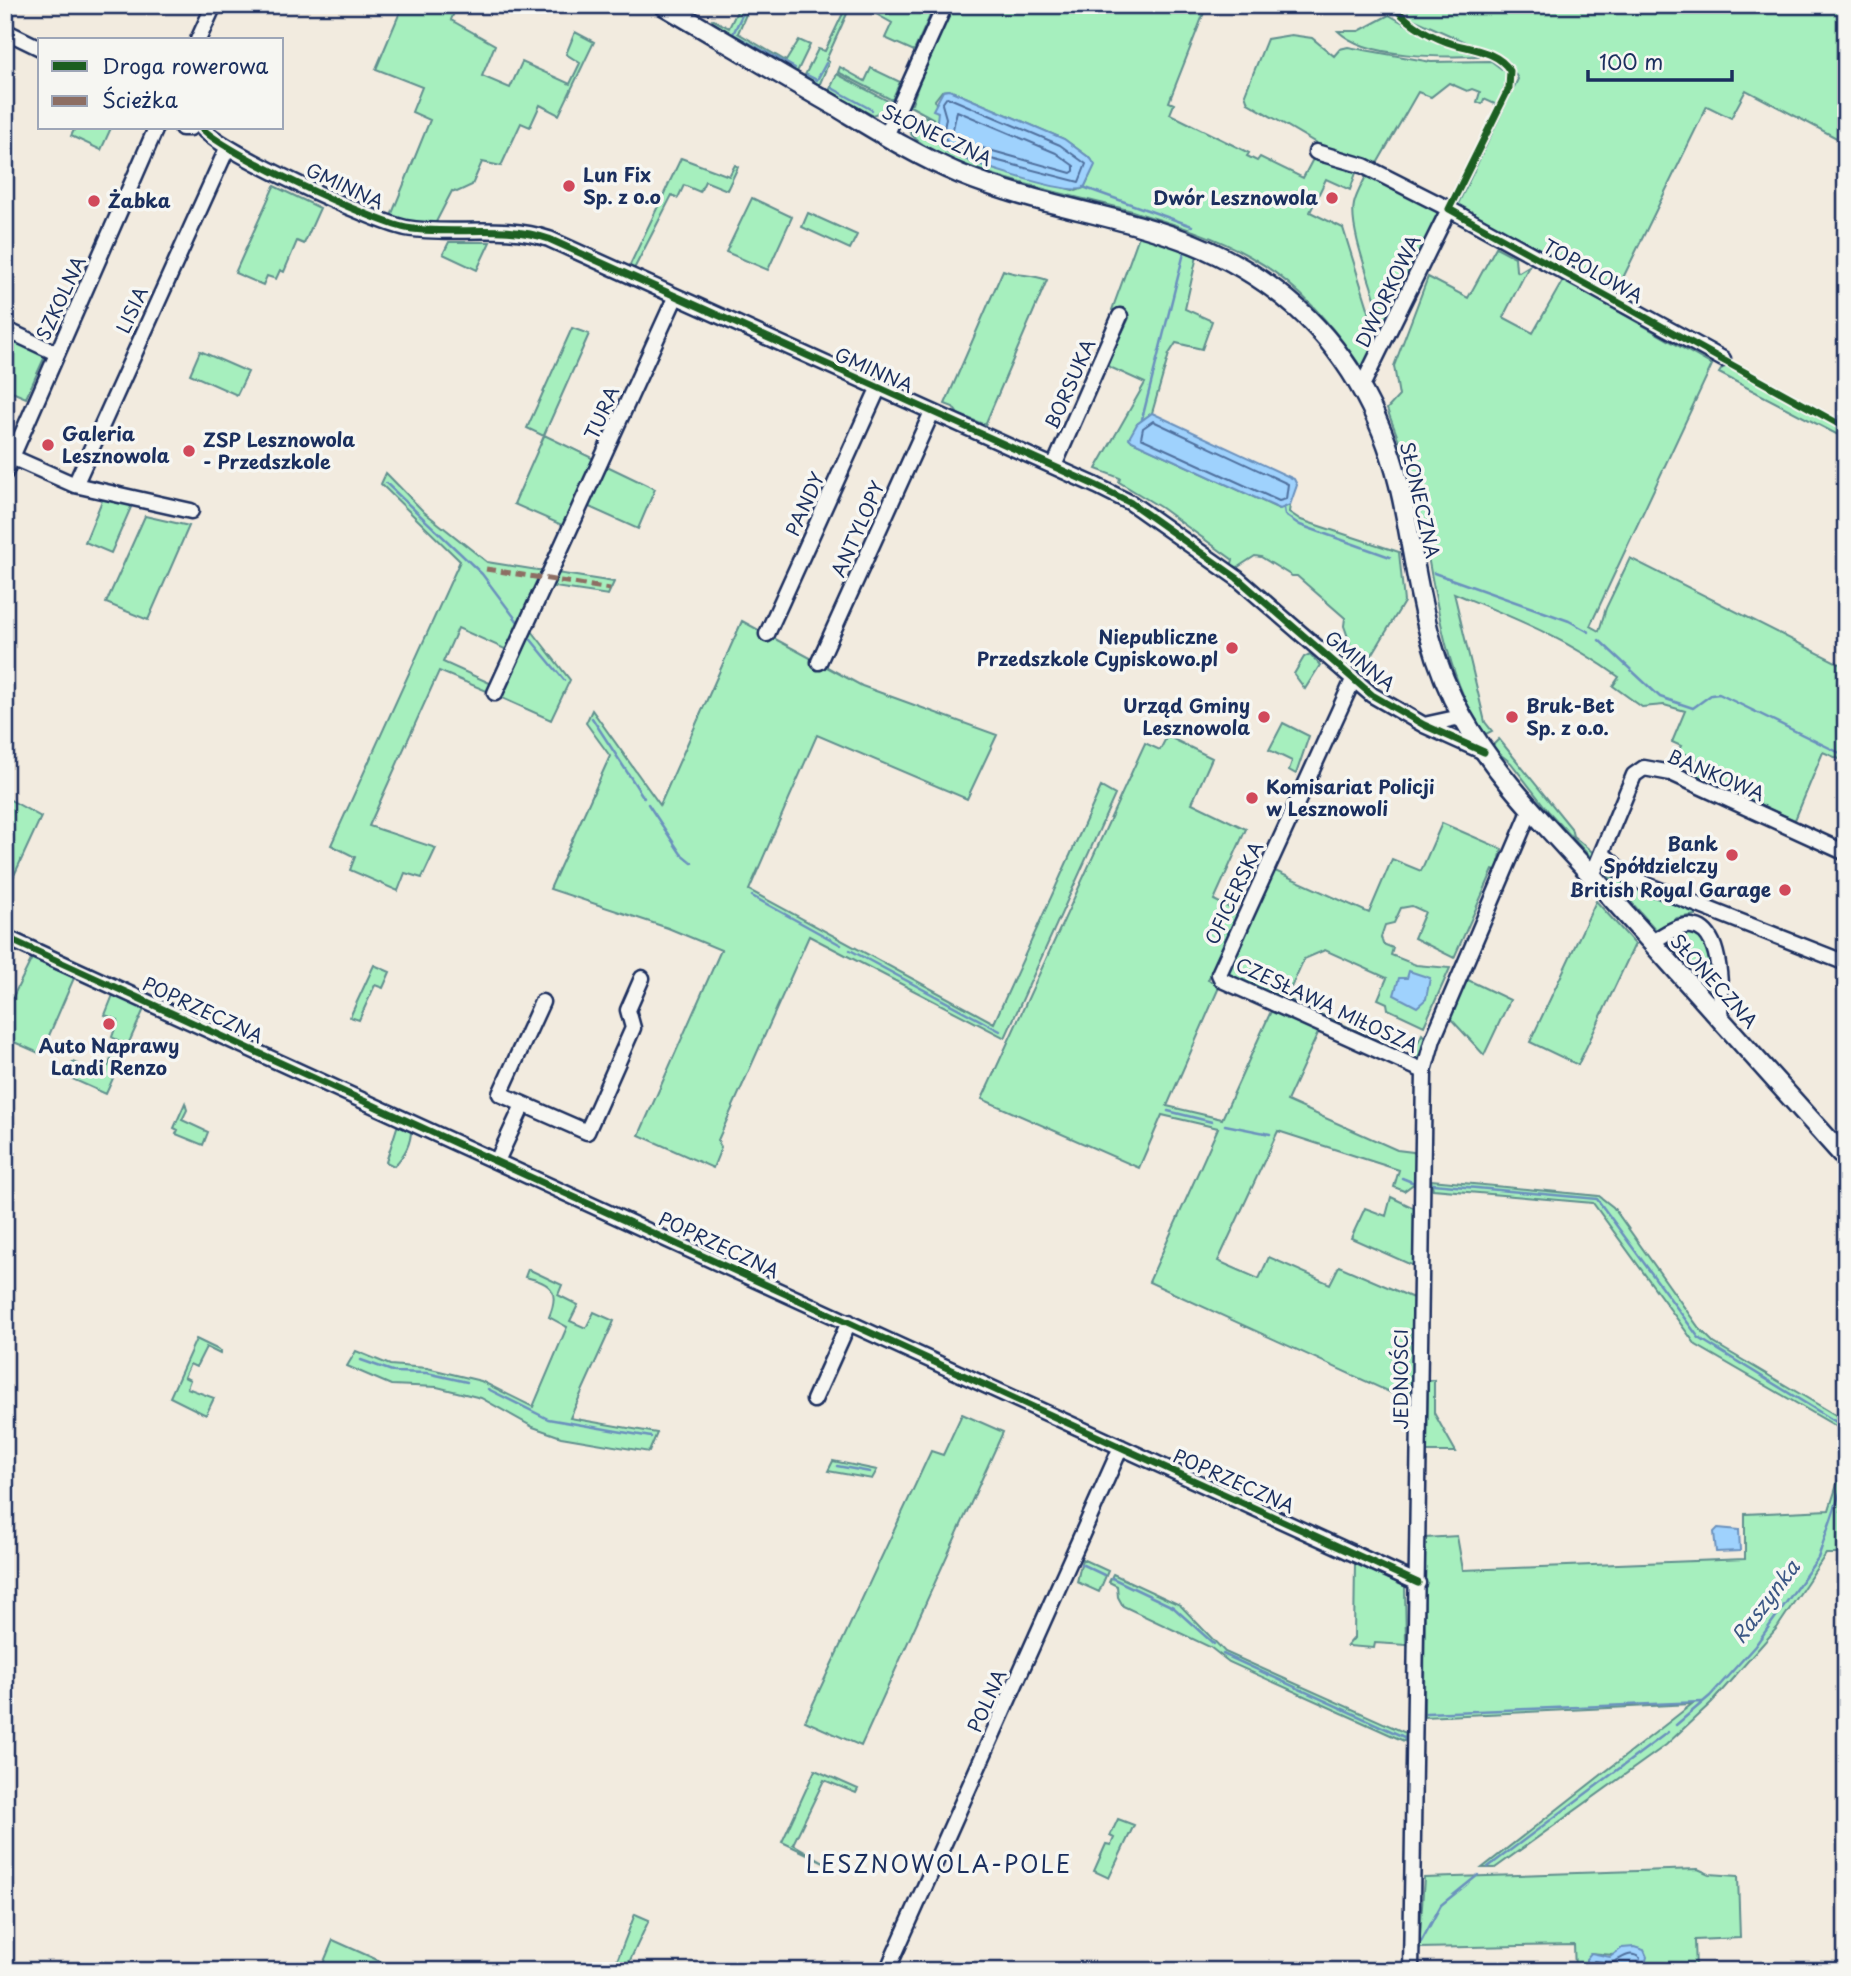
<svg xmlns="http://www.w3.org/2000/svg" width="1851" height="1976" font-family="'Playpen Sans',sans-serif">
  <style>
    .green { fill: #a6efbe; stroke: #608f8e; stroke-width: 2; fill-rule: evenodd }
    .water { fill: #9fd2fd; stroke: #6a91bd; stroke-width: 2 }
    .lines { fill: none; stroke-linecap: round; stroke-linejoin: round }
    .shore { stroke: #50709e; stroke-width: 2 }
    .stream { stroke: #6a91bd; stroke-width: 2.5 }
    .minor-casing { stroke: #1b2f5e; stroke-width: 19 }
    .major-casing { stroke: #1b2f5e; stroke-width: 23 }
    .minor { stroke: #f6f6f2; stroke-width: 14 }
    .major { stroke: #f6f6f2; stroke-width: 18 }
    .quiet { stroke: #8d6e63; stroke-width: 5; stroke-dasharray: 10 5; stroke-linecap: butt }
    .cycleway-casing { stroke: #f6f6f2; stroke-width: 11 }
    .cycleway { stroke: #1b5e20; stroke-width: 7 }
    .poi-dot { fill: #d1495b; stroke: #f6f6f2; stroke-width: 2.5 }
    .labels { text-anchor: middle; stroke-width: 7; stroke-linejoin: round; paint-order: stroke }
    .street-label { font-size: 19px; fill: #1b2f5e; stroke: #f6f6f2 }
    .poi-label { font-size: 19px; font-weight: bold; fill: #1b2f5e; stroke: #f6f6f2; text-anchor: start }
    .water-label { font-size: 21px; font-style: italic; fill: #3c5886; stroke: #f6f6f2 }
    .quarter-label { font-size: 23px; letter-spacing: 2px; fill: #1b2f5e; stroke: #f6f6f2 }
  </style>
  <rect width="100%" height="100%" fill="#f2ebdf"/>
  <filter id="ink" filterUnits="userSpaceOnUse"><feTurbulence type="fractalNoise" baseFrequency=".0143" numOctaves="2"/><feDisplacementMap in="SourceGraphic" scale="14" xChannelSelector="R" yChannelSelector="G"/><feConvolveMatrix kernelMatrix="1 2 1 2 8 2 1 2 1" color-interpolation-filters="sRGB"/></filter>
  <g filter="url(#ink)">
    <path class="green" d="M403,5H457L451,20L495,45L482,76L510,88L522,62L570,84L580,63L566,54L575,32L594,42L559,115L540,105L530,127L521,123L501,166L482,162L472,185L457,192L452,191L435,224L392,219L391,216L430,120L412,112L422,87L376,69Z
      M740,5H750L738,33L786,61L799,40L810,45L796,74L709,24L712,19L729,28Z
      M847,5H851L826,60L829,62L819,86L804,77L818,49L825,51Z
      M860,5H935L914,51L885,38L892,23Z
      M953,5H1207L1169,102L1174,104L1170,114L1249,153L1247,156L1257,161L1260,157L1303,178L1314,157L1357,170L1350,190L1326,179L1310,212L1343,228L1372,321L1376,353L1364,371C1334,327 1298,283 1249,256C1214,236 1174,224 1135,212C1088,198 931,169 908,130L916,133L919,127L924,125L922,116L934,119L908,105L912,104L927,60ZM949,90L1064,139L1091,159L1094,166L1084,188L1076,191L969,161L936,136L939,118L935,100L942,91Z
      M1398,5H1846V143L1746,90L1731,118L1707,106L1618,288V297L1456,208L1518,79L1508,61L1411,18Z
      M1389,15L1437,42L1480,56C1443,57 1366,59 1338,31H1359Z
      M1291,35L1312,38L1334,56L1340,49L1348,47L1431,62L1491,61L1507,73V80L1497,105L1484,99L1482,104L1477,102L1480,92L1472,89L1467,91L1449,83L1431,97L1418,92L1375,167L1318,144L1248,103L1245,94L1267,39Z
      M840,67L865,81L871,68L900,82L892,100L838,72Z
      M837,74L890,102L884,111L872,115L829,91Z
      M75,128H111L101,150L71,136Z
      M681,158L729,176L735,165L738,167L727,190L705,181L700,192L684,185L678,198L672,195L634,269L629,267Z
      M1367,174L1444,211L1385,335C1379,300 1348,233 1354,204C1356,194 1363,183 1367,174Z
      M274,186L320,208L304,244L297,241L284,272L280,270L276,279L267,276L263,285L235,273Z
      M752,198L792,217L768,270L726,252Z
      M808,213L857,235L850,249L802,227Z
      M1140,233L1189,249L1188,253L1197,256L1185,309L1212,321L1202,349L1176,343L1169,354L1152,413L1137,424L1132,441L1279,509L1290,505L1289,512L1301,520L1399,552L1404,602L1360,675L1346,661L1350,643L1344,626L1345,618L1297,576H1292L1261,557L1255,556L1238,567L1231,566L1233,560L1160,507L1119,482L1120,478L1096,469L1145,383L1103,364L1116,335L1122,333L1129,318L1112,310Z
      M449,242H490L477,270L443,254Z
      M1496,247L1515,257L1516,270L1519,272L1529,266L1503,317L1533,333L1563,280L1712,365L1590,626L1599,631L1606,608L1630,558L1846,667V762L1823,752L1795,820L1696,778L1703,762L1678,751L1681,746L1672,742L1685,711L1664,705L1642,707L1613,686L1619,677C1566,638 1514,618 1454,593L1485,722L1492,731L1484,735C1439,664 1435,580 1417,500C1411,469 1398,439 1387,409L1399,396L1394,366L1428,277L1468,298Z
      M1003,270C1018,276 1031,274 1047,280L985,425L958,414L953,407L945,404Z
      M572,328L589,334L544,435L594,459L564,526L514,504L544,436L527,428Z
      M5,335L46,354L26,398L5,389Z
      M200,351L248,372L237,395L190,374Z
      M1724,365L1846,431V439L1719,373Z
      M605,465L655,489L638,529L587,506Z
      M386,473L424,512L487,562L544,571L507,650L458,628L443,662L492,684L489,692L439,671L369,826L436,848L422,878L405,873L398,891L350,870L355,857L331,845L460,561L381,484Z
      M103,498L132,505L111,553L85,542Z
      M145,516L189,526L148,620L106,603Z
      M557,573L614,582L608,595L555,587L550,591Z
      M742,621L862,686L997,735L967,799L817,735L749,890L994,1023L1101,787L1115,795L1005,1038L809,936L718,1140L721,1148L713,1168L639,1135L721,950L668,928L550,889L610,756L586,723L592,710L660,805Z
      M532,631L570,680L551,720L502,698Z
      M1310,654L1320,665L1305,689L1294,674L1304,657Z
      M1283,723L1309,736L1296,774L1289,770L1292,761L1269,750Z
      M1167,736L1212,758L1192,803L1246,829L1214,900L1238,912L1208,980L1220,985L1167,1106L1222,1119L1272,1009L1319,1031L1287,1101L1397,1150L1413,1152L1417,1156L1416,1182L1404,1191L1394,1187L1399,1170L1278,1131L1218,1261L1259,1279L1269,1257L1330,1284L1339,1266L1413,1298L1411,1402L1149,1282L1218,1128L1162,1115L1139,1168L982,1099L1145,743L1160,750Z
      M1499,739L1571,828L1573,836L1596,855L1593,860L1549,812L1511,763L1491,747Z
      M5,797L41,817L5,895Z
      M1442,823L1502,849L1497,872L1493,870L1454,958L1414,938L1425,912L1412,906L1401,908L1394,923L1385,925L1381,937L1383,944L1393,948L1391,955L1416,965L1450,968L1424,1026L1388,1009L1387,1003L1378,999L1387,978L1325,950L1304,959L1286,998L1411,1056L1422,1034L1426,1039L1419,1059L1414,1061L1225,972L1273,870L1369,913L1392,859L1421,871Z
      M1606,874L1697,912L1696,915L1677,918L1657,931Z
      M1596,901L1635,944L1578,1065L1530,1042Z
      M1692,929L1707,945L1713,991L1668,942Z
      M32,958L74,978L41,1054L5,1038V1013Z
      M374,965L390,972L383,988L375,985L359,1020L350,1017Z
      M1466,979L1510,1000L1484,1055L1450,1018Z
      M113,995L144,1009L106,1094L68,1077L73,1062L96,1072L100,1063L108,1066L119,1041L112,1037L118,1020L105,1015Z
      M185,1103L187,1110L182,1120L208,1132L203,1145L176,1134L178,1130L174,1128Z
      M399,1121L411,1127C412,1143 405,1155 394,1166L386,1162Z
      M1431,1180L1599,1196L1613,1207L1699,1328L1714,1343L1844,1420L1846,1417V1432L1696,1345L1593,1203L1433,1189Z
      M1391,1197L1416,1209V1267L1351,1238L1365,1208L1386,1216Z
      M528,1269L562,1285L558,1295L578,1305L570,1321L586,1328L594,1312L614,1321L570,1418L657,1433L649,1452L561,1437L533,1427L481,1398L437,1387L391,1385L347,1366L356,1351L390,1365L427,1368L481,1381L533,1407L567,1327L549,1317C560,1291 552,1283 525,1277Z
      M196,1339L221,1351L220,1354L206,1347L196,1367L190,1364L184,1377L190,1380L187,1388L214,1398L206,1415L170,1397Z
      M1434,1380V1413L1456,1452H1426L1428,1381Z
      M962,1414L1003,1432L861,1746L805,1721L931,1451L943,1455Z
      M1846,1456V1493L1841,1511H1846V1554H1826L1777,1628L1712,1702L1666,1745L1495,1868H1482L1692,1704L1424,1717L1425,1538L1457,1536L1463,1570L1745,1559V1514L1829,1510Z
      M833,1461L877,1470L872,1479L828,1471Z
      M1082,1559L1108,1571L1099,1592L1077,1582Z
      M1355,1561L1370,1571L1372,1569L1405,1584L1406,1645L1375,1643L1374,1648L1347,1646L1354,1638Z
      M1113,1574L1180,1605L1225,1652L1406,1733L1404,1741L1229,1662L1210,1647L1123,1606L1118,1597L1117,1586L1109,1582Z
      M815,1770L858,1789L856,1793L824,1780L793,1844L824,1862L782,1842Z
      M1118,1819L1134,1825L1109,1878L1094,1871L1106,1844L1111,1845L1114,1838L1110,1836Z
      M1698,1869L1709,1874L1738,1876L1740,1938L1695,1940L1696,1971H1635L1643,1970L1613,1955L1591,1953L1586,1971H1575L1574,1945L1419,1948L1424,1878Z
      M635,1914L649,1920L625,1971H613Z
      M333,1940L402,1971H320Z"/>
    <path class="water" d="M949,90L1064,139L1091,159L1095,165L1084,188C1070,196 961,161 945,150C940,147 938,141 935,136L938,112L933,110L943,91Z
      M1152,413L1294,479L1297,485L1290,505L1280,509L1132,441L1129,438L1137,424Z
      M1409,971L1430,978L1426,999L1417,1007L1394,995L1399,978H1407Z
      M1718,1528L1739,1530L1740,1551L1716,1552L1714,1532Z
      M1634,1947L1644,1950L1647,1957L1643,1970L1586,1971V1959L1591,1953L1610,1957L1622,1948Z"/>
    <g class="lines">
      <path class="shore" d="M947,97L1060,145L1086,164L1079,182L972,154L949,144L943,135L946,118L942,104Z
        M957,111L1056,153L1074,166V171L1071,173L975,146L955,137L952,133Z
        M1153,421L1288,484L1286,499L1279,501L1141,438L1143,428Z
        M1592,1971L1594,1961L1611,1963C1622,1960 1628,1949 1640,1958L1637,1971"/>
      <path class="stream" d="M682,5L687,8
        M744,11L733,34L795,68
        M696,13L704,18
        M712,22L725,30
        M807,75L817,80L826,63
        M832,88L872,110
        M1083,187L1192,226
        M1142,419L1185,249
        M386,483L482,574L518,622
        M1284,508L1285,515L1300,525L1390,557
        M1434,573L1569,621L1589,632
        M528,636L564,680
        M1599,640L1660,697L1693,708L1711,695L1719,694L1846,756
        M592,718L644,798
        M648,804L681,854L692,863
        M752,896L841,945
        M850,950L1000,1031
        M1168,1111L1212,1122
        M1225,1125L1270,1134
        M1402,1178L1412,1182
        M1433,1184L1597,1199L1699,1338L1846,1428
        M361,1360L395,1372L427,1373L467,1382
        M488,1389L548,1419L651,1437
        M837,1466L870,1472
        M1081,1564L1104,1575
        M1112,1578L1173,1607L1214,1644
        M1223,1654L1404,1737L1407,1741L1406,1787
        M1426,1713L1702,1702
        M1676,1725L1710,1696L1755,1646L1818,1558L1846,1475
        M1488,1867L1668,1732
        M1404,1926L1406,1802
        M1421,1942L1441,1905L1478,1875
        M1403,1971L1404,1944"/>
      <defs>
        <path id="minor" d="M5,31L40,48
          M198,40L214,5
          M182,128H190
          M202,128C221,151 374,222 406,228C453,236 503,223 549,239L1097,486L1131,503L1237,578L1372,695L1424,725L1484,752
          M886,136L945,5
          M1316,152L1364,166L1449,209L1723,359
          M5,329L56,353
          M1361,388L1449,209
          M7,455L75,485L191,511
          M1054,466L1120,316
          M5,473L156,128
          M75,485L225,153
          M767,634L878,389
          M819,662L932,412
          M1353,680L1219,974L1222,980L1424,1071
          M495,693L675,298
          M1424,725L1456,718L1464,721
          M1603,854L1623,873L1647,885L1846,963
          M1592,876L1634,775L1644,768L1671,773L1846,853
          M5,937L1418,1583
          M1652,943C1720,891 1722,969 1720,1019
          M542,1002L500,1094L587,1132L633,1028L628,1010L642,978
          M497,1161L523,1105
          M814,1400L849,1322
          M887,1971L1121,1447
          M1411,1971L1424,1071L1433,1039L1531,809"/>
        <path id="major" d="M663,5C721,39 779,74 837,107C877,131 917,156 960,174C1081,223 1194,215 1298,309C1352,358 1387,426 1402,498C1418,573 1423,648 1462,716C1498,780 1552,831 1600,885C1682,976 1764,1068 1846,1159"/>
      </defs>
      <use href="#minor" class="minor-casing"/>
      <use href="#major" class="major-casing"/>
      <use href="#minor" class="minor"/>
      <use href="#major" class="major"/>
      <path class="quiet" d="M486,569L610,589"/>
      <defs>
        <path id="cycleway" d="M1392,5C1406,21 1426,34 1447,42C1467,49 1498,50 1510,71L1509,88L1449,209L1846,428
          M202,128C221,151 374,222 406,228C453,236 503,223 549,239L1097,486L1131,503L1237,578L1372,695L1424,725L1484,752
          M5,937L1418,1583"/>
      </defs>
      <use href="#cycleway" class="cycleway-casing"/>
      <use href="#cycleway" class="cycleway"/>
    </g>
  </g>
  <g class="poi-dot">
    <circle cx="569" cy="186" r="7"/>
    <circle cx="1332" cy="198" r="7"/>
    <circle cx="94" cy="201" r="7"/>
    <circle cx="48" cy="445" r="7"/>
    <circle cx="189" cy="451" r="7"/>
    <circle cx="1232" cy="648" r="7"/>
    <circle cx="1264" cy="717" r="7"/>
    <circle cx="1512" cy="717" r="7"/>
    <circle cx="1252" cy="798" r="7"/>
    <circle cx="1732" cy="855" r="7"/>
    <circle cx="1785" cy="890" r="7"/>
    <circle cx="109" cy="1024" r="7"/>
  </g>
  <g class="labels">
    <g class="street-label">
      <text transform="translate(937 135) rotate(25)" y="7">SŁONECZNA</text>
      <text transform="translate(345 186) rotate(25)" y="7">GMINNA</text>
      <text transform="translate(1593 271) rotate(29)" y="7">TOPOLOWA</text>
      <text transform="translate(1388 291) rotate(-64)" y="7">DWORKOWA</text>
      <text transform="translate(61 298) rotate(-65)" y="7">SZKOLNA</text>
      <text transform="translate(132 310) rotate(-66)" y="7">LISIA</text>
      <text transform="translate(874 370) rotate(24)" y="7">GMINNA</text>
      <text transform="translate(1070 384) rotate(-66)" y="7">BORSUKA</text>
      <text transform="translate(602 413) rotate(-66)" y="7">TURA</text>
      <text transform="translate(1420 500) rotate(77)" y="7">SŁONECZNA</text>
      <text transform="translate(805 504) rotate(-66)" y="7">PANDY</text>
      <text transform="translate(858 529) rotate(-66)" y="7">ANTYLOPY</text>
      <text transform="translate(1360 661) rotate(39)" y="7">GMINNA</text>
      <text transform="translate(1716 775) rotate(23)" y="7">BANKOWA</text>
      <text transform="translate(1234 893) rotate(-65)" y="7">OFICERSKA</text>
      <text transform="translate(1714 981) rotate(48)" y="7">SŁONECZNA</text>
      <text transform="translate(1327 1005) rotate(25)" y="7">CZESŁAWA MIŁOSZA</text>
      <text transform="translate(203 1010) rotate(25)" y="7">POPRZECZNA</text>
      <text transform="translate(719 1245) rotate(25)" y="7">POPRZECZNA</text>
      <text transform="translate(1401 1379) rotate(-90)" y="7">JEDNOŚCI</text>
      <text transform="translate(1234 1481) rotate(24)" y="7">POPRZECZNA</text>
      <text transform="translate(987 1701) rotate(-66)" y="7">POLNA</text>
    </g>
    <g class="poi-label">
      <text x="583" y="182">Lun Fix<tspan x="583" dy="22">Sp. z o.o</tspan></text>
      <text x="1318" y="205" text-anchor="end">Dwór Lesznowola</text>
      <text x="108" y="208">Żabka</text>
      <text x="62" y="441">Galeria<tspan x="62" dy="22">Lesznowola</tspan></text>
      <text x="203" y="447">ZSP Lesznowola<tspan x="203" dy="22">- Przedszkole</tspan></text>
      <text x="1218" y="644" text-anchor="end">Niepubliczne<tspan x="1218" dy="22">Przedszkole Cypiskowo.pl</tspan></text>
      <text x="1250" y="713" text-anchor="end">Urząd Gminy<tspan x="1250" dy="22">Lesznowola</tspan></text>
      <text x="1526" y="713">Bruk-Bet<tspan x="1526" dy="22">Sp. z o.o.</tspan></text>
      <text x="1266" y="794">Komisariat Policji<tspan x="1266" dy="22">w Lesznowoli</tspan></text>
      <text x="1718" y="851" text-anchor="end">Bank<tspan x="1718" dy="22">Spółdzielczy</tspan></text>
      <text x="1771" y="897" text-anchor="end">British Royal Garage</text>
      <text x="109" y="1053" text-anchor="middle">Auto Naprawy<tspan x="109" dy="22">Landi Renzo</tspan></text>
    </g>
    <g class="water-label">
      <text transform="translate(1766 1602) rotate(-53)" y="7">Raszynka</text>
    </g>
    <g class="quarter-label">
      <text x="939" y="1873">LESZNOWOLA-POLE</text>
    </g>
  </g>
  <rect width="1851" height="1976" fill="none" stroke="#f6f6f2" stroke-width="28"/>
  <rect x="14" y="14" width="1823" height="1948" fill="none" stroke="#1b2f5e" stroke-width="2.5" filter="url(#ink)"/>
  <rect x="38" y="38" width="245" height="91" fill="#f6f6f2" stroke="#9ea6b7" stroke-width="2"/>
  <rect x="52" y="61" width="35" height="10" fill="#1b5e20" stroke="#9ea6b7" stroke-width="2"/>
  <text x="102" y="74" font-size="21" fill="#1b2f5e">Droga rowerowa</text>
  <rect x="52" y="96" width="35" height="10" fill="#8d6e63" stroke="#9ea6b7" stroke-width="2"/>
  <text x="102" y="108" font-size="21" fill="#1b2f5e">Ścieżka</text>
  <path d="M1588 70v10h144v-10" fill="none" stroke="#1b2f5e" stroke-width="3.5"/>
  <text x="1599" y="70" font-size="21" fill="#1b2f5e" stroke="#f6f6f2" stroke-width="5" paint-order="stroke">100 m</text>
</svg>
